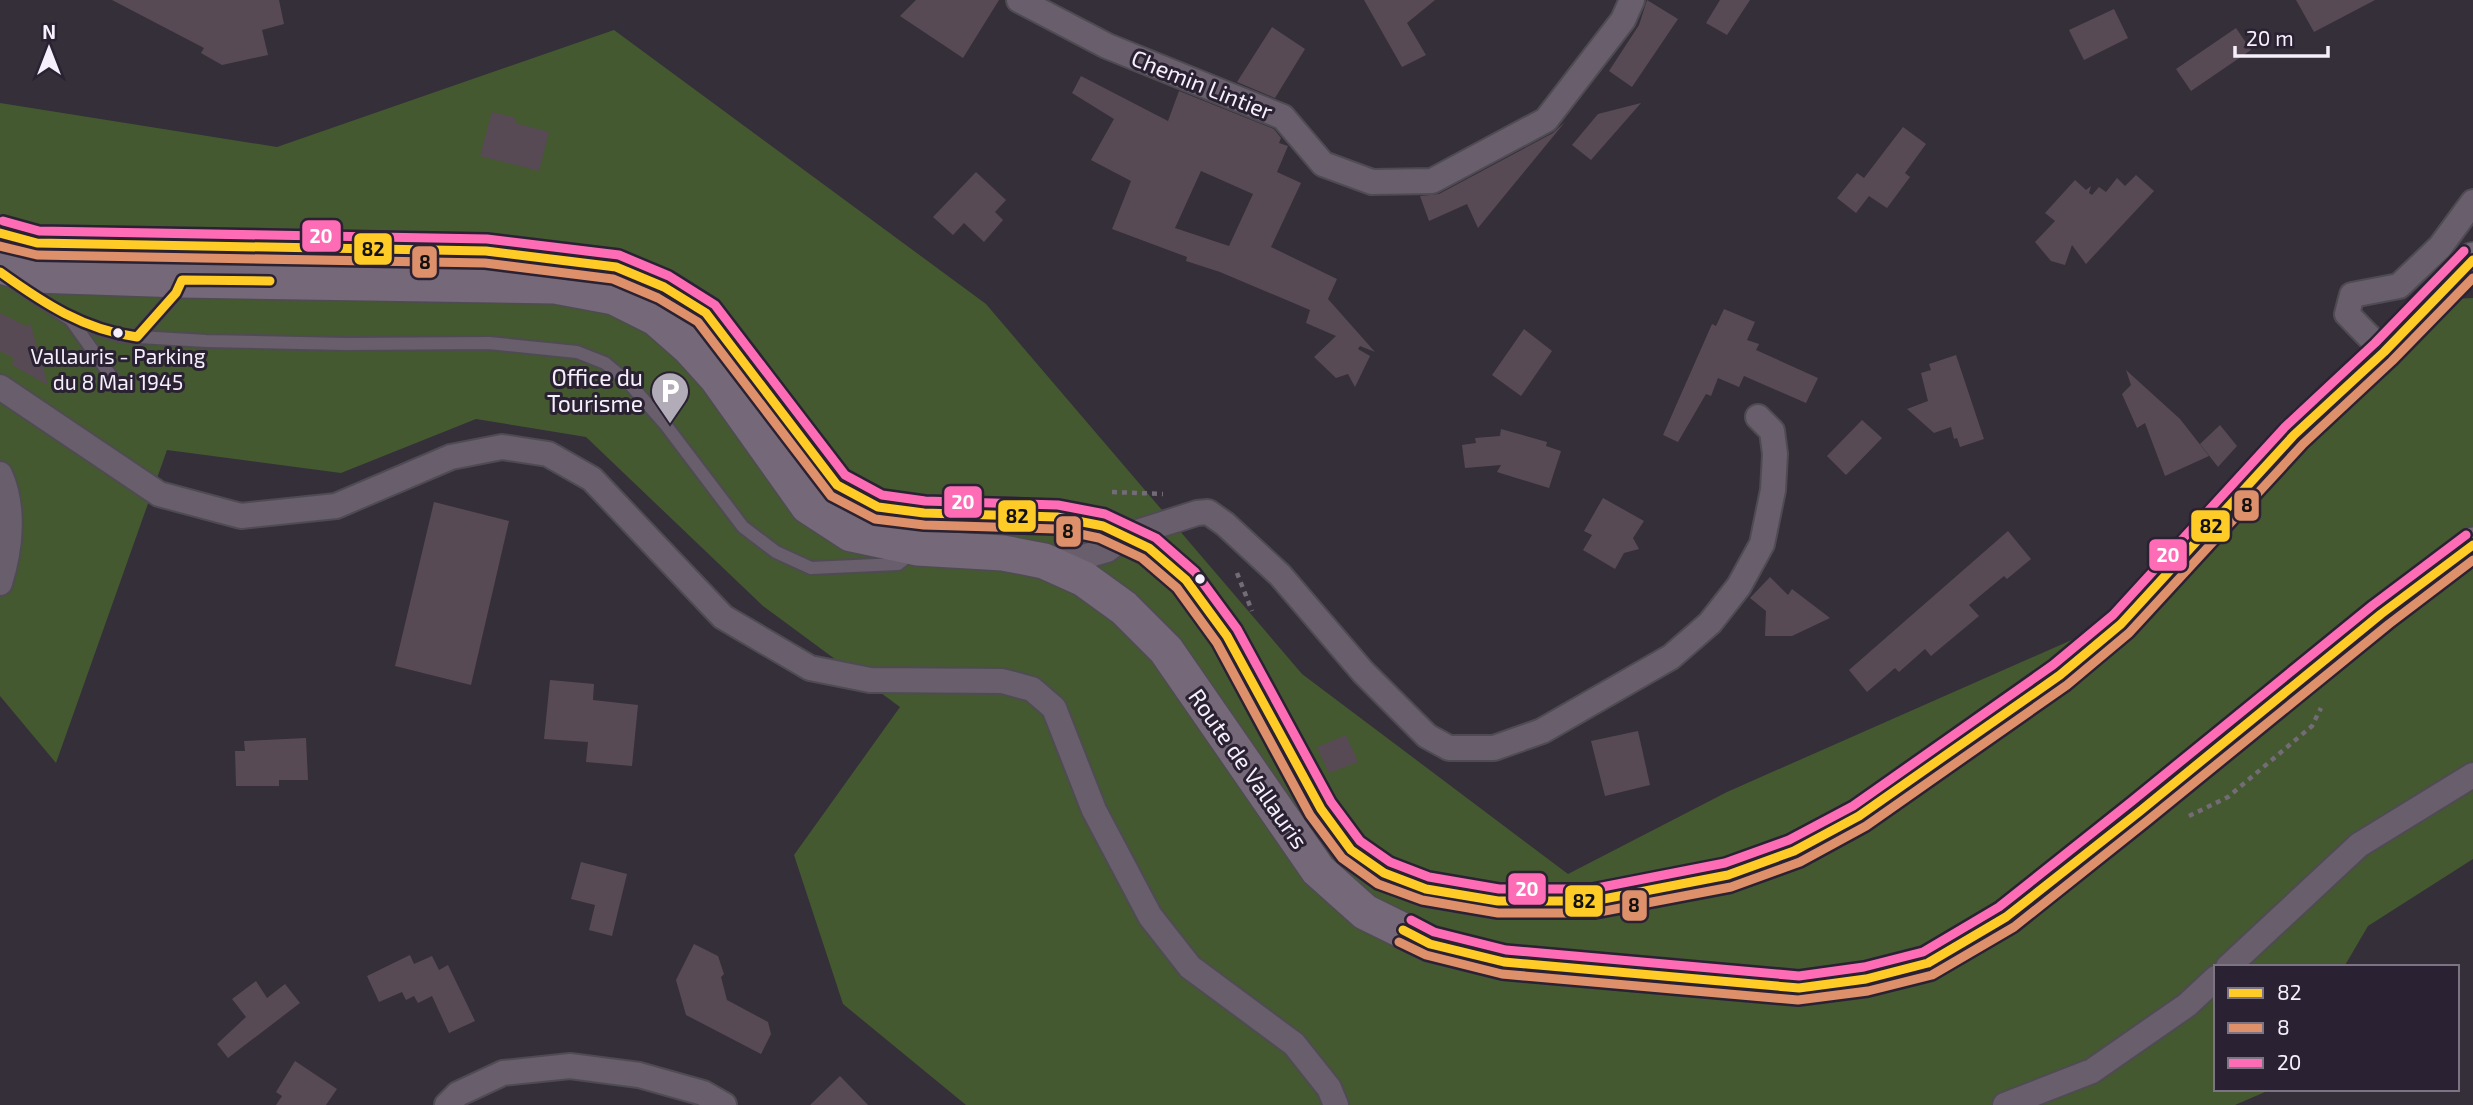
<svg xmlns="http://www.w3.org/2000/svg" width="2473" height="1105" font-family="'Exo 2',sans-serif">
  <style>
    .green { fill: #445930 }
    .building { fill: #584a54; fill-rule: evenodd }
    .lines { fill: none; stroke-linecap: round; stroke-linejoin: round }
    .service-casing { stroke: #4f4b53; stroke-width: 16 }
    .minor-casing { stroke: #4f4b53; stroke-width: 28 }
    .secondary-casing { stroke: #4f4b53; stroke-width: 38 }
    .path { stroke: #736b76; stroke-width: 4.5; stroke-dasharray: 5 5; stroke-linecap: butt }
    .service { stroke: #695e6b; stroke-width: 12 }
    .minor { stroke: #695e6b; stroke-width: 24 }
    .secondary { stroke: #756878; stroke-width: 35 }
    .bus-1-casing { stroke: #2a2132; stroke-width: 14 }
    .bus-2-casing { stroke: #2a2132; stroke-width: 14 }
    .bus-3-casing { stroke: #2a2132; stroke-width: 14 }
    .bus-1 { stroke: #ffcb26; stroke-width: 9 }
    .bus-2 { stroke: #de906b; stroke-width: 9 }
    .bus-3 { stroke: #ff6cb6; stroke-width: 9 }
    .bus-dot { fill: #f6f0fc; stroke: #2a2132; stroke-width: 2.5 }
    .labels { text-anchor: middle; stroke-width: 6; stroke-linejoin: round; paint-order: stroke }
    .bus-label { font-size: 21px; fill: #f6f0fc; stroke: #2a2132 }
    .street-label { font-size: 23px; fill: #f6f0fc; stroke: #2a2132 }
    .poi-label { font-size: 23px; fill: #f6f0fc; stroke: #2a2132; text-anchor: end }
    .line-badge { stroke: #2a2132; stroke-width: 2.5 }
    .badge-label { font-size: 19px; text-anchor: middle; font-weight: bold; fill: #fff }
    .pale-badge-label { font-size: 19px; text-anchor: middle; font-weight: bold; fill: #111 }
  </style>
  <rect width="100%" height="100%" fill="#342f39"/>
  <path class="green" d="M614,30L986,304L1302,674L1568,874L1727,792L2092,631L2453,299L2473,298V859L2368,926L2344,967H2216V1089H2272L2235,1105H966L843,1004L794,855L900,707L763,606L586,437L476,419L341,473L167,450L56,763L0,696V103L277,147Z"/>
  <path class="building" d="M112,0H279L284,24L262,30L268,55L222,65L201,53L204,48Z
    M916,0H999L963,58L900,16Z
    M1364,0H1435L1407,23L1426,55L1402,67Z
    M1647,0L1678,19L1632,87L1609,71L1639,25Z
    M1720,0H1750L1727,35L1706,23Z
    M2296,0H2375L2314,32Z
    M2114,9L2128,38L2084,60L2069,30Z
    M1272,27L1305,49L1275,98L1237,82Z
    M2236,28L2251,50L2191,91L2176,69Z
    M1081,76L1168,121L1179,91L1274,129L1281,138L1279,143L1288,146L1277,172L1301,183L1271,247L1337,279L1328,299L1375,352L1360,346L1358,349L1370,356L1355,387L1348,374L1336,378L1314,357L1336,336L1306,323L1310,310L1220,272L1186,261L1187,257L1112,229L1131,181L1091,160L1114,119L1072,93ZM1201,171L1253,194L1229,246L1175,228Z
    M1641,103L1591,160L1572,145L1598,114Z
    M492,112L516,118L515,123L549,132L539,171L480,156Z
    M1565,122L1478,228L1467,204L1429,221L1420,196L1439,194L1553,133Z
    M1903,127L1926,144L1905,173L1910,177L1887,208L1869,196L1856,213L1837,198L1857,173L1864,178Z
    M976,172L1006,200L995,212L1003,220L984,242L964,223L953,235L933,217Z
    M2136,175L2154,191L2086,264L2072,245L2065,265L2051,261L2035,242L2055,221L2045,213L2075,180L2086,190L2091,186L2089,193L2092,195L2099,187L2106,192L2117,178L2125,186Z
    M1724,309L1755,322L1747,340L1759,344L1756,350L1818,378L1806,403L1744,376L1739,387L1718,378L1711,396L1706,394L1678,442L1663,435L1712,324L1716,326Z
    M0,313L28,327L30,322L48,385L12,365L14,358L0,351Z
    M1524,329L1552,351L1521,396L1492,375Z
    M1956,355L1984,439L1960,447L1957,438L1954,439L1951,427L1934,433L1907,409L1928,401L1921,373L1931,370L1929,364Z
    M2126,370L2180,419L2209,456L2165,476L2145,423L2137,428L2122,394L2131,385Z
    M1862,420L1882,438L1846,475L1827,456Z
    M2220,425L2237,446L2218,467L2200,444Z
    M1501,429L1547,442L1546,446L1561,451L1549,488L1497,472L1501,465L1465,468L1462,445L1476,443L1475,438L1500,436Z
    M1603,498L1644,521L1633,538L1639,549L1624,553L1615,569L1583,550L1592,535L1584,531Z
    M434,502L509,521L471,685L395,666Z
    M2008,531L2031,559L2007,579L2004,576L1969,605L1979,616L1931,656L1925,649L1899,672L1895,668L1867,692L1849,670Z
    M1770,577L1788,595L1792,589L1830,618L1792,636H1765L1766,611L1750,598Z
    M550,680L594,684L593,700L638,705L632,766L586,762L588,742L544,739Z
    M1638,731L1650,785L1605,796L1591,741Z
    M1346,735L1358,762L1329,773L1317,747Z
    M306,738L308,780H279V786H236L235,751H245L244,741Z
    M581,862L627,874L612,936L589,930L595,905L571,899Z
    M694,944L718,956L724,974L721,977L727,1000L768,1022L771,1034L761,1054L686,1015L676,980Z
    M410,955L414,964L432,956L439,970L448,965L475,1021L449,1033L432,996L418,1003L414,996L406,1000L402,992L379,1002L367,976Z
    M256,981L267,998L285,984L300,1003L228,1058L217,1044L246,1017L232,999Z
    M295,1061L337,1089L326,1105H276L282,1096L276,1092Z
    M840,1076L868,1105H810Z"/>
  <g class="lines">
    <defs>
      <path id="service" d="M15,283L71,320L122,336L206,341L346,344L489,343L577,352L605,363L629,383L665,424L743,527L776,552L811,568L898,564L912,553
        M71,320L116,383
        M137,337L176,293L181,283"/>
      <path id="minor" d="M1019,0L1107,46L1283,117L1323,164L1372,182L1432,181L1546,120L1623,20L1632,0
        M2384,352L2347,314L2352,295L2399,286L2440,247L2473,202
        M0,387L159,494L241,516L336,506L451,457L502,447L548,454L592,479L723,617L810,668L870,680L1002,681L1032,689L1054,708L1094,810L1150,916L1190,967L1294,1044L1329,1088L1336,1105
        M0,474C15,507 11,548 0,583
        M1045,561L1083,557L1107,550L1125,536L1197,513L1208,512L1225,524L1280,575L1363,672L1427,736L1449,748H1494L1542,731L1671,657L1710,623L1739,586L1762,544L1773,490L1775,454L1772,431L1758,417
        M2228,967L2359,845L2473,775
        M447,1105L458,1094L503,1073L570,1066L639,1075L703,1093L724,1105
        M2005,1105L2092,1071L2187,1005L2216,978"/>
      <path id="secondary" d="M0,233L37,243L486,251L616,267L664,287L706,313L837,485L878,507L924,513L1057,517L1103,526L1149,548L1186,580L1227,636L1321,809L1351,850L1384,873L1426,889L1498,901H1593L1728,875L1794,851L1859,816L2060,675L2121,624L2294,435L2384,352L2473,260
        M0,266L34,275L182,280L555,286L614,297L656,318L689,347L717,378L808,506L851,534L917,548L1003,553L1044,561L1084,579L1124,608L1166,650L1318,870L1365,912L1430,944L1504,962L1799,988L1866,979L1928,963L2006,917L2139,812L2381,614L2473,545"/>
    </defs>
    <use href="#service" class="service-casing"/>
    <use href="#minor" class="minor-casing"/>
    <use href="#secondary" class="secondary-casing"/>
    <path class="path" d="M1112,492L1163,494
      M1237,573L1252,611
      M2189,816L2228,797L2312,726L2321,708"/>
    <use href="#service" class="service"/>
    <use href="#minor" class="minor"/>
    <use href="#secondary" class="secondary"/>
    <defs>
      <path id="bus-1" d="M0,233L37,243L486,251L616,267L664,287L706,313L837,485L878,507L924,513L1057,517L1103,526L1149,548L1186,580L1227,636L1321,809L1351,850L1384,873L1426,889L1498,901H1593L1728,875L1794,851L1859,816L2060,675L2121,624L2294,435L2384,352L2473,260
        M0,272C43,303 84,330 137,337L176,293L182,280L270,281
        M1403,930L1430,944L1504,962L1799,988L1866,979L1928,963L2006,917L2139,812L2381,614L2473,545"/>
      <path id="bus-2" d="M0,246L37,255L485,263L613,279L658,298L698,322L831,496L875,519L924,525L1056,529L1099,538L1142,558L1177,588L1217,643L1310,815L1342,858L1378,884L1422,900L1498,913H1594L1731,887L1800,862L1866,826L2067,685L2129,633L2303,444L2392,361L2473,278
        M1399,942L1426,955L1502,974L1798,1000L1868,991L1932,975L2014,927L2147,821L2389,624L2473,560"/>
      <path id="bus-3" d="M3,221L39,231L487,239L619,255L669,276L715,305L845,475L882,495L925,501L1058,505L1105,514L1156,538L1195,572L1237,629L1331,802L1360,841L1390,862L1429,877L1499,889H1592L1725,863L1789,840L1853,806L2053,665L2113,615L2285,427L2375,343L2464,251
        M1411,920L1434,932L1506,950L1799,976L1864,967L1923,952L1999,907L2131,802L2373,605L2466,535"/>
    </defs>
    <use href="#bus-1" class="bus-1-casing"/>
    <use href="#bus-2" class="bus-2-casing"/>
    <use href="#bus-3" class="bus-3-casing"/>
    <use href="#bus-1" class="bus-1"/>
    <use href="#bus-2" class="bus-2"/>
    <use href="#bus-3" class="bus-3"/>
  </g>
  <defs>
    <symbol id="parking-pin" viewBox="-11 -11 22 30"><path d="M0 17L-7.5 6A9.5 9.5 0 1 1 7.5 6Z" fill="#b2acb8" stroke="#2a2132"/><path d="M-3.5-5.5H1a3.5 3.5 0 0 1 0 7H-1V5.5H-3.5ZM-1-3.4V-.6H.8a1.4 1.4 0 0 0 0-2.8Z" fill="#fff"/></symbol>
  </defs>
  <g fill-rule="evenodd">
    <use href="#parking-pin" x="648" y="369" width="44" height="60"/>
  </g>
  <g class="bus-dot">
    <circle cx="118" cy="333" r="6"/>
    <circle cx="1200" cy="579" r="6"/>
  </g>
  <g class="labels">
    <g class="bus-label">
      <text x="118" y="364">Vallauris - Parking<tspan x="118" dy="26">du 8 Mai 1945</tspan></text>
    </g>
    <g class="street-label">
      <text transform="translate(1202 85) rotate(22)" y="8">Chemin Lintier</text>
      <text transform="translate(1248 769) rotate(55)" y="8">Route de Vallauris</text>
    </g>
    <g class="poi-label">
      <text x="643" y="386">Office du<tspan x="643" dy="26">Tourisme</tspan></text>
    </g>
  </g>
  <g class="line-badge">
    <rect x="301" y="219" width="41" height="34" rx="7" fill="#ff6cb6"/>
    <rect x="353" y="232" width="40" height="34" rx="7" fill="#ffcb26"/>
    <rect x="411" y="245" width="27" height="34" rx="7" fill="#de906b"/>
    <rect x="943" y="485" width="40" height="34" rx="7" fill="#ff6cb6"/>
    <rect x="2233" y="489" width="27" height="33" rx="7" fill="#de906b"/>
    <rect x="997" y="499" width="40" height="34" rx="7" fill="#ffcb26"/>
    <rect x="2190" y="509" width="41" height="34" rx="7" fill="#ffcb26"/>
    <rect x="1055" y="515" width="27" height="33" rx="7" fill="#de906b"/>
    <rect x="2148" y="538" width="40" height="34" rx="7" fill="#ff6cb6"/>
    <rect x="1507" y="872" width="40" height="34" rx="7" fill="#ff6cb6"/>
    <rect x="1564" y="884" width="40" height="34" rx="7" fill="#ffcb26"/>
    <rect x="1621" y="889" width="27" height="33" rx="7" fill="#de906b"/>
  </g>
  <g class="badge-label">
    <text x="321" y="243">20</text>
    <text x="963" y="509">20</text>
    <text x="2168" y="562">20</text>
    <text x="1527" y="896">20</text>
  </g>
  <g class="pale-badge-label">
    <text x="373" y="256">82</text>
    <text x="425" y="269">8</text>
    <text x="2247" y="512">8</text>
    <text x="1017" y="523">82</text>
    <text x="2211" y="533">82</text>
    <text x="1068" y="538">8</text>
    <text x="1584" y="908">82</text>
    <text x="1634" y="912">8</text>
  </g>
  <rect x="2214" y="965" width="245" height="126" fill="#2a2132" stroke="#7c7483" stroke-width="2"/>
  <rect x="2228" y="988" width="35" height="10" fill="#ffcb26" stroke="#7c7483" stroke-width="2"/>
  <text x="2277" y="1000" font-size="21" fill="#f6f0fc">82</text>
  <rect x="2228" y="1023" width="35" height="10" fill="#de906b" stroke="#7c7483" stroke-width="2"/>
  <text x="2277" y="1035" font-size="21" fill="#f6f0fc">8</text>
  <rect x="2228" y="1058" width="35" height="10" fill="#ff6cb6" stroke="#7c7483" stroke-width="2"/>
  <text x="2277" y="1070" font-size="21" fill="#f6f0fc">20</text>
  <g transform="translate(49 49)" stroke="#2a2132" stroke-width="5" paint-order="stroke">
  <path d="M0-5L12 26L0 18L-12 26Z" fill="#f6f0fc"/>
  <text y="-10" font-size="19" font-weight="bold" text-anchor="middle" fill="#f6f0fc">N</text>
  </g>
  <path d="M2235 46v10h93v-10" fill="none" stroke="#f6f0fc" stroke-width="3.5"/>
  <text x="2246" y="46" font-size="21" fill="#f6f0fc" stroke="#2a2132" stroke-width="5" paint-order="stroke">20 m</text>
</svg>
